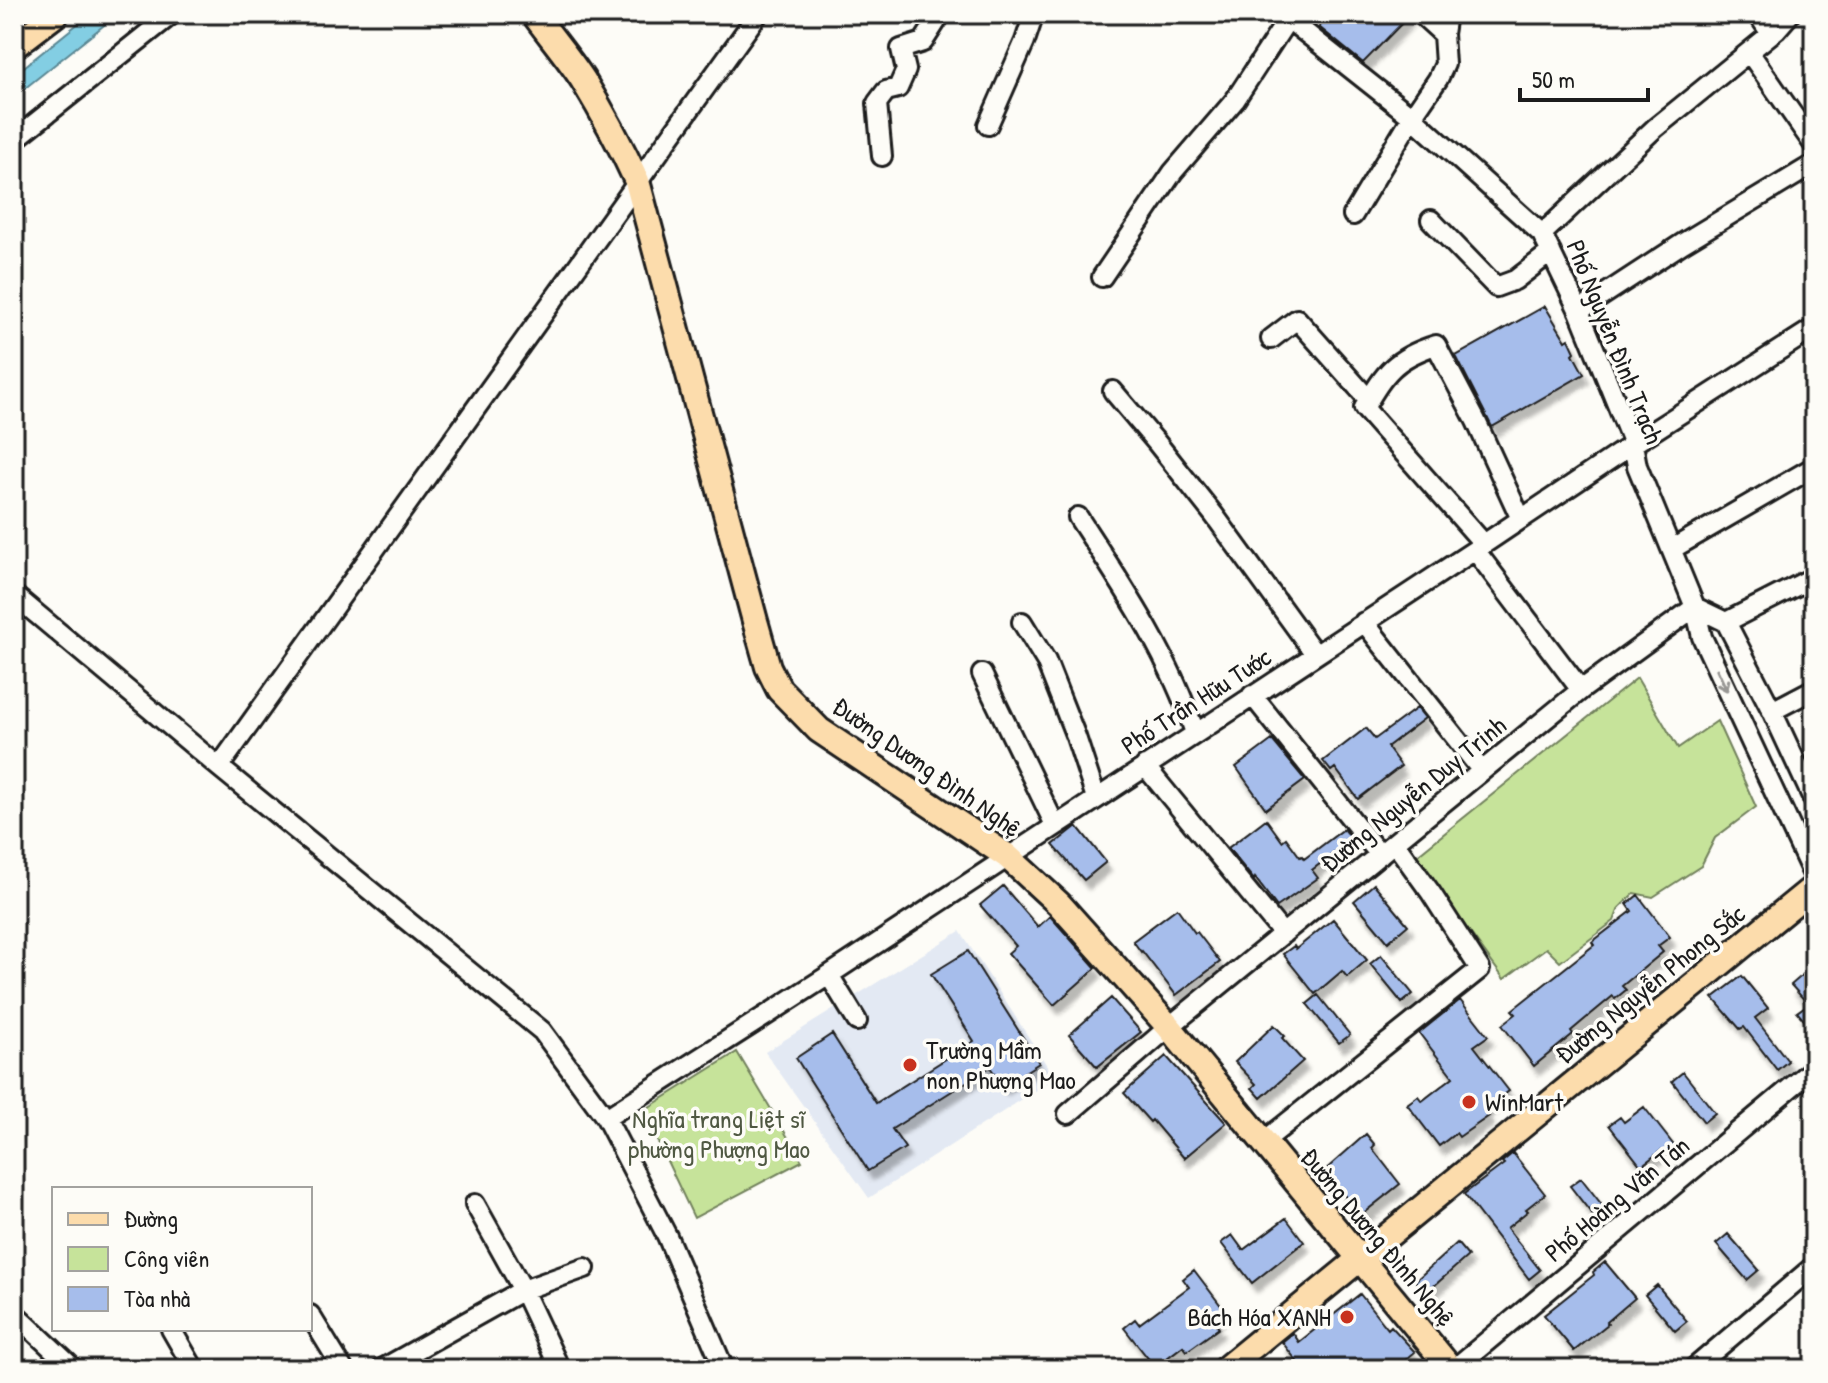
<svg xmlns="http://www.w3.org/2000/svg" width="1828" height="1383" font-family="'Patrick Hand',sans-serif">
  <style>
    .built { fill: #e3e9f3 }
    .green { fill: #c6e39a; stroke: #71805b; stroke-width: 2 }
    .water { fill: #83cee3; stroke: #5a8793; stroke-width: 2 }
    .building { fill: #a6bdeb; stroke: #1c1c1c; stroke-width: 2; filter: url(#shadow) }
    .lines { fill: none; stroke-linecap: round; stroke-linejoin: round }
    .minor-casing { stroke: #1c1c1c; stroke-width: 24 }
    .major-casing { stroke: #1c1c1c; stroke-width: 30 }
    .minor { stroke: #fdfcf7; stroke-width: 18 }
    .major { stroke: #fcdcac; stroke-width: 24 }
    .oneway { stroke: #989794 }
    .poi-dot { fill: #c8321e; stroke: #fdfcf7; stroke-width: 3 }
    .labels { text-anchor: middle; stroke-width: 7; stroke-linejoin: round; paint-order: stroke }
    .street-label { font-size: 26px; fill: #1c1c1c; stroke: #fdfcf7 }
    .poi-label { font-size: 26px; fill: #1c1c1c; stroke: #fdfcf7; text-anchor: start }
    .park-label { font-size: 26px; fill: #4f5842; stroke: #fdfcf7 }
  </style>
  <defs>
    <filter id="shadow"><feDropShadow dx="5" dy="9" stdDeviation="2" flood-color="#0004"/></filter>
  </defs>
  <rect width="100%" height="100%" fill="#fdfcf7"/>
  <filter id="ink" filterUnits="userSpaceOnUse"><feTurbulence type="fractalNoise" baseFrequency=".0125" numOctaves="2"/><feDisplacementMap in="SourceGraphic" scale="16" xChannelSelector="R" yChannelSelector="G"/><feConvolveMatrix kernelMatrix="1 2 1 2 8 2 1 2 1" color-interpolation-filters="sRGB"/></filter>
  <g filter="url(#ink)">
    <path class="built" d="M960,931L1055,1078L869,1198L765,1052Z"/>
    <path class="green" d="M1637,678L1678,748L1717,721L1756,807L1715,838L1701,866L1653,897L1634,893L1619,908L1614,921L1560,962L1546,948L1504,979L1415,857Z
      M737,1052L802,1161L694,1218L659,1144L638,1114Z"/>
    <path class="water" d="M90,14H118L14,97V75Z"/>
    <path class="building" d="M1330,14H1409V16L1363,63L1319,27Z
      M1545,306L1566,341L1569,339L1575,352L1573,354L1584,374L1492,427L1456,356Z
      M1417,708L1425,718L1387,747L1401,766L1358,799L1335,768L1331,771L1323,761L1366,728L1375,739Z
      M1272,740L1305,780L1266,809L1236,767Z
      M1266,819L1282,841L1286,838L1300,857L1302,856L1304,859L1344,829L1352,839L1312,870L1318,878L1277,907L1255,878L1254,880L1228,848Z
      M1077,826L1106,862L1084,880L1053,845Z
      M1374,884L1408,925L1388,942L1354,901Z
      M1003,886L1038,927L1050,916L1096,968L1054,1005L1008,953L1016,946L980,905Z
      M1638,895L1670,937L1658,946L1663,952L1622,986L1626,990L1615,999L1613,996L1584,1020L1571,1031L1573,1034L1534,1066L1502,1025L1516,1014L1512,1010L1594,945L1592,942L1632,911L1627,904Z
      M1177,908L1195,933L1197,932L1220,962L1176,995L1142,951L1141,952L1133,941Z
      M1333,919L1367,960L1347,977L1342,971L1315,994L1283,954L1294,946L1296,949Z
      M968,951L1039,1063L1003,1086L990,1067L892,1129L905,1148L868,1171L796,1058L832,1034L876,1103L974,1041L931,974Z
      M1381,955L1413,994L1402,1003L1370,964Z
      M1814,965V1032L1797,1012L1808,1004L1791,985Z
      M1742,976L1768,1008L1755,1018L1788,1061L1777,1070L1744,1027L1740,1029L1713,998Z
      M1318,995L1350,1035L1339,1043L1307,1004Z
      M1111,998L1141,1032L1097,1067L1069,1035Z
      M1460,1000L1488,1036L1474,1046L1509,1091L1484,1110L1489,1116L1459,1137L1456,1133L1439,1146L1407,1104L1418,1096L1422,1101L1453,1077L1419,1033Z
      M1274,1025L1285,1036L1282,1038L1303,1061L1261,1098L1252,1088L1256,1084L1235,1062Z
      M1166,1056L1226,1123L1184,1158L1152,1120L1150,1122L1124,1093Z
      M1683,1072L1715,1113L1704,1122L1672,1081Z
      M1644,1107L1676,1148L1665,1156L1661,1151L1641,1166L1609,1125L1620,1117L1624,1122Z
      M1366,1134L1375,1145L1372,1148L1400,1184L1361,1215L1324,1171Z
      M1513,1153L1545,1194L1526,1209L1528,1211L1507,1228L1540,1270L1529,1279L1464,1194L1504,1164L1502,1162Z
      M1581,1178L1613,1219L1602,1227L1570,1186Z
      M1286,1218L1304,1242L1252,1283L1221,1243L1232,1235L1243,1250Z
      M1728,1234L1759,1270L1747,1280L1716,1244Z
      M1457,1243L1468,1256L1426,1293L1415,1281Z
      M1605,1262L1635,1298L1607,1322L1608,1324L1574,1351L1544,1315L1594,1275L1593,1272Z
      M1194,1270L1225,1311L1212,1320L1219,1328L1187,1351L1183,1346L1155,1367L1124,1328L1135,1319L1139,1324L1189,1287L1183,1279Z
      M1657,1285L1687,1321L1675,1331L1645,1295Z
      M1360,1294L1388,1329L1391,1326L1415,1352L1395,1369H1303L1282,1342L1293,1333L1299,1342Z"/>
    <g class="lines">
      <defs>
        <path id="minor" d="M1282,14L1412,117L1542,234L1579,311L1633,444L1637,466L1695,607L1702,637L1814,877
          M1421,14L1443,34
          M1758,14L1771,34
          M1749,52L1814,145
          M988,125L1025,41L1034,14
          M14,140L172,14
          M882,156L877,103L886,91L898,88L906,70L901,49L923,42L941,14
          M1353,215L1412,117L1438,79L1445,64L1443,34L1446,14
          M1431,220L1496,287L1515,280L1551,252
          M1542,234L1655,128L1776,30L1790,14
          M1102,277L1173,172L1235,100L1288,19
          M1579,311L1683,243L1814,164
          M1271,339L1297,319L1369,400
          M1113,391L1157,443L1214,515L1315,654
          M1078,517C1123,586 1169,654 1195,733
          M1484,544L1364,408C1385,373 1394,358 1436,345L1476,421L1521,519
          M1672,549L1814,467
          M1475,550L1581,690
          M14,595L219,767L542,1031L606,1118L667,1236L724,1369
          M1695,607L1726,622L1772,711L1814,801
          M1022,622L1046,661L1076,737L1096,798
          M1364,622L1482,771
          M1726,622L1814,577
          M982,674L1055,825
          M1252,695L1380,855
          M1772,711L1814,689
          M1145,766L1283,934
          M219,767L758,14
          M829,975L857,1021
          M1068,1114L1169,1027L1581,690L1695,607
          M606,1118L829,975L1475,550L1633,444L1814,328
          M1263,1142L1480,969L1431,893L1395,843
          M475,1204L523,1290L560,1369
          M14,1313L74,1369
          M310,1315L343,1369
          M171,1329L194,1369
          M382,1369L523,1290L585,1268
          M1454,1369L1814,1068
          M1693,1369L1814,1266"/>
        <path id="major" d="M534,14C550,36 568,57 583,80C603,113 621,146 637,181L755,621L768,667L779,689L819,730L1007,856L1059,904L1169,1027L1451,1369
          M14,46L56,14
          M1225,1369L1814,887"/>
      </defs>
      <use href="#minor" class="minor-casing"/>
      <use href="#major" class="major-casing"/>
      <use href="#minor" class="minor"/>
      <use href="#major" class="major"/>
    </g>
    <defs><path id="oneway-shaft" d="M-6 0H5M1.5-3L5.5 0L1.5 3" fill="none" stroke-width="1.6" stroke-linecap="round" stroke-linejoin="round" transform="scale(2)"/></defs>
    <use class="oneway" href="#oneway-shaft" transform="translate(1722 680) rotate(65)"/>
  </g>
  <g class="poi-dot">
    <circle cx="910" cy="1065" r="8"/>
    <circle cx="1469" cy="1102" r="8"/>
    <circle cx="1347" cy="1317" r="8"/>
  </g>
  <g class="labels">
    <g class="street-label">
      <text transform="translate(1615 342) rotate(68)" y="9">Phố Nguyễn Đình Trạch</text>
      <text transform="translate(1196 701) rotate(-33)" y="9">Phố Trần Hữu Tước</text>
      <text transform="translate(927 767) rotate(35)" y="9">Đường Dương Đình Nghệ</text>
      <text transform="translate(1413 794) rotate(-39)" y="9">Đường Nguyễn Duy Trinh</text>
      <text transform="translate(1650 984) rotate(-39)" y="9">Đường Nguyễn Phong Sắc</text>
      <text transform="translate(1617 1199) rotate(-40)" y="9">Phố Hoàng Văn Tán</text>
      <text transform="translate(1378 1237) rotate(50)" y="9">Đường Dương Đình Nghệ</text>
    </g>
    <g class="poi-label">
      <text x="926" y="1059">Trường Mầm<tspan x="926" dy="30">non Phượng Mao</tspan></text>
      <text x="1485" y="1111">WinMart</text>
      <text x="1331" y="1326" text-anchor="end">Bách Hóa XANH</text>
    </g>
    <g class="park-label">
      <text x="719" y="1128">Nghĩa trang Liệt sĩ<tspan x="719" dy="30">phường Phượng Mao</tspan></text>
    </g>
  </g>
  <rect width="1828" height="1383" fill="none" stroke="#fdfcf7" stroke-width="48"/>
  <rect x="24" y="24" width="1780" height="1335" fill="none" stroke="#1c1c1c" stroke-width="3" filter="url(#ink)"/>
  <rect x="52" y="1187" width="260" height="144" fill="#fdfcf7" stroke="#a3a29f" stroke-width="2"/>
  <rect x="68" y="1213" width="40" height="12" fill="#fcdcac" stroke="#a3a29f" stroke-width="2"/>
  <text x="124" y="1227" font-size="24" fill="#1c1c1c">Đường</text>
  <rect x="68" y="1247" width="40" height="24" fill="#c6e39a" stroke="#a3a29f" stroke-width="2"/>
  <text x="124" y="1267" font-size="24" fill="#1c1c1c">Công viên</text>
  <rect x="68" y="1287" width="40" height="24" fill="#a6bdeb" stroke="#a3a29f" stroke-width="2"/>
  <text x="124" y="1307" font-size="24" fill="#1c1c1c">Tòa nhà</text>
  <path d="M1520 88v12h128v-12" fill="none" stroke="#1c1c1c" stroke-width="4"/>
  <text x="1532" y="88" font-size="24" fill="#1c1c1c" stroke="#fdfcf7" stroke-width="6" paint-order="stroke">50 m</text>
</svg>
